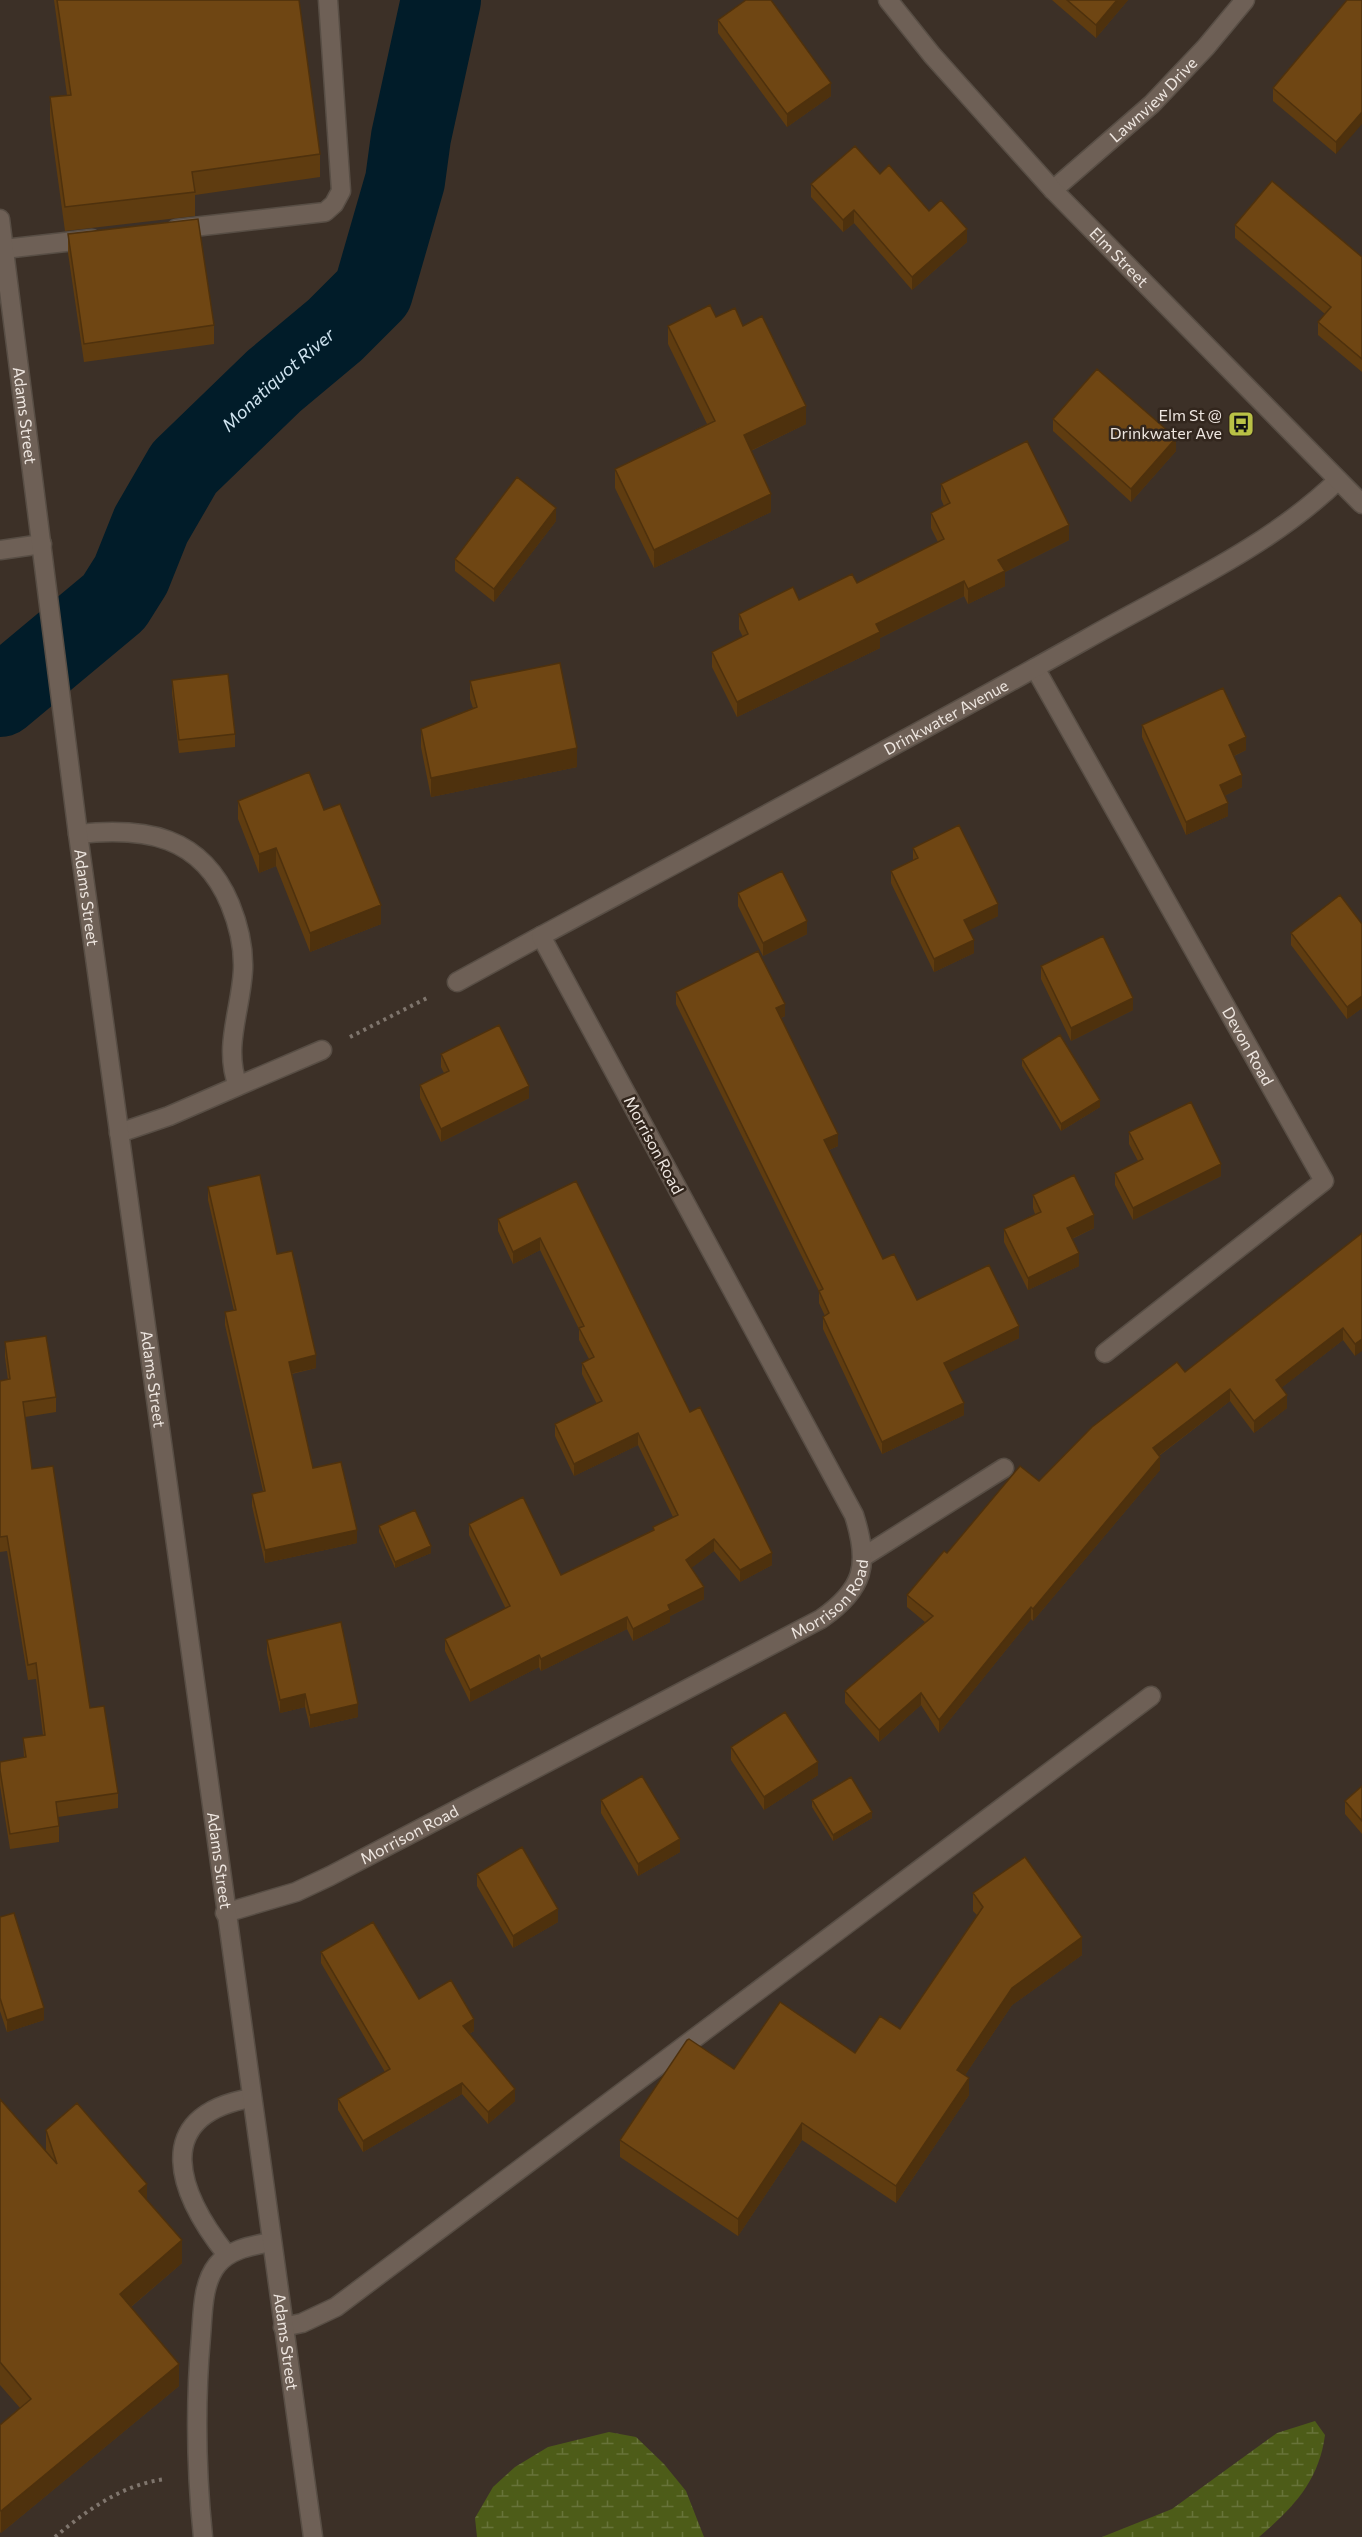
<svg xmlns="http://www.w3.org/2000/svg" width="1362" height="2537" font-family="Commissioner,sans-serif">
  <style>
    .wetland { fill: url(#wetland-marsh) }
    .lines { fill: none; stroke-linecap: round; stroke-linejoin: round }
    .river { stroke: #011c29; stroke-width: 80 }
    .service-casing { stroke: #584e45; stroke-width: 21 }
    .minor-casing { stroke: #584e45; stroke-width: 21 }
    .tertiary-casing { stroke: #584e45; stroke-width: 21 }
    .secondary-casing { stroke: #584e45; stroke-width: 21 }
    .path { stroke: #7f756d; stroke-width: 4; stroke-dasharray: 3 4.5; stroke-linecap: butt }
    .service { stroke: #6e6056; stroke-width: 18 }
    .minor { stroke: #6e6056; stroke-width: 18 }
    .tertiary { stroke: #6e6056; stroke-width: 18 }
    .secondary { stroke: #6e6056; stroke-width: 18 }
    .wall { fill: #5f3c10 }
    .shaded-wall { fill: #4e310d }
    .building { fill: #6f4613; stroke: #4e310d; stroke-width: 1.5 }
    .labels { text-anchor: middle; stroke-width: 5; stroke-linejoin: round; paint-order: stroke }
    .street-label { font-size: 16px; fill: #eee6e0; stroke: #32261d }
    .poi-label { font-size: 16px; fill: #eee6e0; stroke: #32261d; text-anchor: end }
    .water-label { font-size: 18px; font-style: italic; fill: #d0e4f0; stroke: #32261d }
  </style>
  <defs>
    <pattern id="wetland-marsh" width="20" height="14" patternUnits="userSpaceOnUse" patternTransform="scale(1.5)"><rect width="20" height="14" fill="#4d5c18"/><path d="M1 5h8M5 5V1M11 12h8M15 12V8" fill="none" stroke="#677339"/></pattern>
  </defs>
  <rect width="100%" height="100%" fill="#3c3027"/>
  <path class="wetland" d="M1315,2421L1325,2435C1319,2481 1293,2508 1259,2537H1102L1172,2509L1277,2433Z
    M609,2432L636,2437L664,2464L686,2491L704,2537H477L475,2518L493,2487L515,2467L548,2447Z"/>
  <g class="lines">
    <path class="river" id="s1" d="M0,697L114,602L131,575L151,525L184,468L274,381L335,330L373,292L405,181L411,137L441,0"/>
    <defs>
      <path id="service" d="M176,229L325,212L334,204L341,191L328,0
        M4,249L92,239
        M78,834C145,827 201,835 230,904C239,926 244,946 243,970C241,1010 223,1047 238,1086L322,1050
        M457,982L541,936
        M119,1133L169,1116L238,1086
        M863,1557L1004,1468
        M227,2255C180,2196 147,2116 251,2098
        M283,2327L302,2323L336,2307L1151,1696
        M203,2537C196,2469 195,2404 201,2336C203,2313 202,2284 217,2265C230,2249 251,2246 271,2242"/>
      <g id="minor">
        <path id="s2" d="M1053,190L1152,104L1206,47L1245,0"/>
        <path d="M0,550L42,544"/>
        <path id="s3" d="M1035,668L1324,1181L1105,1353"/>
        <path id="s4" d="M225,1913L296,1892L330,1876L821,1619C864,1589 870,1565 854,1515L541,936C723,838 905,741 1085,640C1169,592 1270,547 1338,480"/>
      </g>
      <g id="tertiary">
        <path id="s5" d="M0,219L78,834L313,2537"/>
      </g>
      <g id="secondary">
        <path id="s6" d="M888,0L932,55L1053,190L1362,504"/>
      </g>
    </defs>
    <use href="#service" class="service-casing"/>
    <use href="#minor" class="minor-casing"/>
    <use href="#tertiary" class="tertiary-casing"/>
    <use href="#secondary" class="secondary-casing"/>
    <path class="path" d="M350,1037L429,997
      M55,2537C87,2510 123,2484 166,2479"/>
    <use href="#service" class="service"/>
    <use href="#minor" class="minor"/>
    <use href="#tertiary" class="tertiary"/>
    <use href="#secondary" class="secondary"/>
  </g>
  <path class="wall" d="M54,0H299L320,154V177L195,195V216L65,231L50,121V97L67,95Z
    M1052,0H1128L1096,38Z
    M1347,0L1336,154L1273,101V88Z
    M718,20L831,96L787,127L718,33Z
    M880,174L929,211L967,242L912,290L854,223L843,232L811,197V184Z
    M1235,225L1362,257V372L1318,335V322L1325,314L1235,238Z
    M68,234L214,325V344L84,362L68,253Z
    M716,317L806,424L751,451L771,512L654,568L615,488V469L707,424L668,344V326Z
    M1053,419L1176,451L1131,502L1053,431Z
    M941,484L1069,540L1005,572V586L968,604L964,596L880,638V648L737,717L712,667V652L743,637L739,629V614L799,600L857,583L938,542L931,528V513L944,506L941,499Z
    M556,521L494,602L455,571V559Z
    M172,680L235,734V747L179,753L172,693Z
    M470,681L577,767L431,797L421,747V729L473,708L470,699Z
    M1142,725L1246,750L1234,756L1242,787L1224,796L1228,816L1186,835L1142,737Z
    M238,801L324,810L381,924L310,952L276,866L259,873L238,819Z
    M913,848L998,916L969,930L974,953L934,972L891,883V871L913,860Z
    M738,893L807,934L763,956L738,906Z
    M1362,924V1008L1347,1019L1291,945V933Z
    M1041,966L1133,1010L1071,1041L1041,979Z
    M676,992L785,1016L781,1018L838,1146L829,1150L883,1259L917,1300L1019,1338L949,1372L964,1415L882,1454L823,1329V1317L825,1316L819,1303V1291L676,1004Z
    M441,1054L529,1098L441,1142L420,1098V1085L444,1073L441,1067Z
    M1022,1059L1100,1107L1061,1131L1022,1066Z
    M1129,1132L1221,1176L1133,1220L1115,1185V1173L1138,1161L1129,1144Z
    M576,1181L690,1412L772,1565L740,1582L714,1551L691,1568L704,1599L670,1616V1622L633,1641L627,1629L541,1671L539,1667L470,1702L445,1651V1639L506,1609L469,1535V1524L561,1575L653,1530V1527L673,1517L638,1445L574,1476L555,1436V1424L597,1404L582,1374V1363L589,1359L579,1340V1329L540,1250L513,1264L498,1231V1219Z
    M208,1187L277,1254L316,1368L292,1374L313,1468L357,1543L265,1563L252,1506V1494L263,1491L225,1325V1312L234,1311L208,1200Z
    M1033,1195L1094,1228L1072,1239L1079,1266L1028,1290L1004,1242V1229L1035,1214L1033,1208Z
    M1362,1233L1355,1356L1343,1340L1281,1388L1287,1408L1254,1433L1230,1401L1159,1456L1160,1470L1033,1621L1031,1619L939,1733L921,1705L879,1742L845,1703V1691L925,1622L907,1607V1595L947,1553L1039,1481L1185,1372Z
    M5,1342L56,1397V1412L25,1417L32,1469L90,1708L118,1793V1808L58,1817L59,1826V1842L10,1849L0,1786V1762L24,1758L23,1738L43,1735L36,1679L28,1680L7,1551L0,1552V1381L8,1380L5,1357Z
    M379,1526L431,1553L395,1568L379,1532Z
    M267,1640L358,1717L310,1728L305,1707L280,1713L267,1653Z
    M731,1747L818,1775L764,1810L731,1760Z
    M1362,1786V1834L1345,1814V1801Z
    M601,1800L680,1852L638,1876L601,1813Z
    M812,1800L872,1818L833,1841L812,1807Z
    M477,1874L558,1922L513,1948L477,1886Z
    M973,1893L1082,1955L1012,2005L965,2075L969,2095L896,2203L802,2140L738,2236L620,2157V2140L734,2069L855,2053L900,2029L977,1915L973,1911Z
    M0,1917L44,2020L7,2032L0,2011Z
    M321,1952L419,1999L474,2031L469,2034L515,2101L488,2124L462,2094L363,2152L338,2110V2099L385,2072L321,1963Z
    M0,2099L46,2151V2130L147,2201L182,2263L131,2307L179,2386L1,2533L0,2532V2425L20,2408L0,2385Z"/>
  <path class="shaded-wall" d="M1117,0H1128L1096,38V25Z
    M831,83V96L787,127V114Z
    M1362,112V124L1336,154V142Z
    M854,210V223L843,232V220Z
    M967,229V242L912,290V277Z
    M806,406V424L744,454V435Z
    M1176,438V451L1131,502V489Z
    M771,494V512L654,568V550Z
    M556,508V521L494,602V589Z
    M1069,525V540L1005,572V586L968,604V589L998,560Z
    M964,581V596L880,638V648L737,717V702L876,624Z
    M1246,737V750L1229,758V745Z
    M577,748V767L431,797V778Z
    M1242,775V787L1220,798V785Z
    M1228,803V816L1186,835V822Z
    M276,848V866L259,873V854Z
    M998,904V916L964,933V920Z
    M381,905V924L310,952V933Z
    M807,921V934L763,956V943Z
    M974,940V953L934,972V959Z
    M1362,996V1008L1347,1019V1007Z
    M1133,998V1010L1071,1041V1028Z
    M785,1004V1016L776,1020V1008Z
    M529,1086V1098L441,1142V1129Z
    M1100,1100V1107L1061,1131V1124Z
    M838,1134V1146L824,1152V1140Z
    M1221,1164V1176L1133,1220V1208Z
    M1094,1215V1228L1067,1241V1228Z
    M540,1238V1250L513,1264V1252Z
    M1079,1253V1266L1028,1290V1278Z
    M1019,1326V1338L944,1375V1363Z
    M1343,1328V1340L1276,1392V1380Z
    M1362,1339V1351L1355,1356V1344Z
    M316,1355V1368L289,1374V1362Z
    M1230,1389V1401L1153,1460V1448Z
    M1287,1395V1408L1254,1433V1421Z
    M964,1403V1415L882,1454V1442Z
    M638,1433V1445L574,1476V1464Z
    M1160,1457V1470L1033,1621V1609Z
    M357,1530V1543L265,1563V1550Z
    M714,1539V1551L686,1572V1560Z
    M431,1546V1553L395,1568V1562Z
    M772,1553V1565L740,1582V1570Z
    M704,1587V1599L670,1616V1622L633,1641V1629L668,1605Z
    M1031,1607V1619L939,1733V1720Z
    M627,1617V1629L541,1671V1659Z
    M539,1655V1667L470,1702V1690Z
    M921,1693V1705L879,1742V1730Z
    M305,1694V1707L280,1713V1700Z
    M358,1704V1717L310,1728V1715Z
    M818,1762V1775L764,1810V1797Z
    M872,1812V1818L833,1841V1835Z
    M680,1839V1852L638,1876V1864Z
    M558,1909V1922L513,1948V1936Z
    M1082,1937V1955L1012,2005L957,2087V2070L1012,1988Z
    M44,2008V2020L7,2032V2020Z
    M474,2019V2031L463,2037V2026Z
    M969,2078V2095L896,2203V2186Z
    M462,2083V2094L363,2152V2141Z
    M515,2089V2101L488,2124V2112Z
    M802,2123V2140L738,2236V2219Z
    M147,2184V2207L139,2191Z
    M182,2240V2263L120,2316V2294Z
    M179,2364V2386L1,2533V2511Z"/>
  <path class="building" d="M57,0H299L320,154L192,172L195,192L65,207L50,97L71,95Z
    M746,0H771L831,83L787,114L718,20Z
    M1067,0H1117L1096,25Z
    M1347,0H1362V112L1336,142L1273,88Z
    M855,146L880,174L889,165L929,211L941,200L967,229L912,277L854,210L843,220L811,184Z
    M1272,181L1362,257V359L1318,322L1331,307L1235,225Z
    M198,219L214,325L84,344L68,234Z
    M710,305L716,317L735,308L743,326L762,316L806,406L744,435L771,494L654,550L615,469L715,421L668,326Z
    M1097,369L1176,438L1131,489L1053,419Z
    M1027,441L1069,525L998,560L1005,571L968,589L964,581L876,624L880,632L737,702L712,652L748,634L739,614L793,587L799,600L852,574L857,583L944,539L931,513L950,503L941,484Z
    M517,477L556,508L494,589L455,559Z
    M560,663L577,748L431,778L421,729L477,707L470,681Z
    M228,674L235,734L179,740L172,680Z
    M1223,688L1246,737L1229,745L1242,775L1220,785L1228,803L1186,822L1142,725Z
    M309,772L324,810L340,804L381,905L310,933L276,848L259,854L238,801Z
    M959,825L998,904L964,920L974,940L934,959L891,871L918,858L913,848Z
    M782,871L807,921L763,943L738,893Z
    M1340,895L1362,924V996L1347,1007L1291,933Z
    M1103,936L1133,998L1071,1028L1041,966Z
    M758,951L785,1004L776,1008L838,1134L824,1140L883,1259L894,1254L917,1300L989,1265L1019,1326L944,1363L964,1403L882,1442L823,1317L829,1313L819,1291L823,1289L676,992Z
    M499,1025L529,1086L441,1129L420,1085L449,1071L441,1054Z
    M1060,1035L1100,1100L1061,1124L1022,1059Z
    M1191,1102L1221,1164L1133,1208L1115,1173L1143,1159L1129,1132Z
    M260,1175L277,1254L292,1251L316,1355L289,1362L313,1468L341,1462L357,1530L265,1550L252,1494L265,1491L225,1312L236,1310L208,1187Z
    M1074,1175L1094,1215L1067,1228L1079,1253L1028,1278L1004,1229L1041,1212L1033,1195Z
    M576,1181L690,1412L700,1407L772,1553L740,1570L714,1539L686,1560L704,1587L668,1605L670,1610L633,1629L627,1617L541,1659L539,1655L470,1690L445,1639L510,1606L469,1524L523,1497L561,1575L654,1530L653,1527L678,1515L638,1433L574,1464L555,1424L602,1401L582,1363L594,1357L579,1328L584,1326L540,1238L513,1252L498,1219Z
    M1362,1233V1339L1355,1344L1343,1328L1276,1380L1287,1395L1254,1421L1230,1389L1153,1448L1160,1457L1033,1609L1031,1607L939,1720L921,1693L879,1730L845,1691L933,1616L907,1595L944,1551L947,1553L1020,1466L1039,1481L1092,1427L1177,1362L1185,1372Z
    M46,1336L56,1397L23,1402L32,1469L53,1466L90,1708L104,1706L118,1793L56,1802L59,1826L10,1834L0,1770V1762L26,1757L23,1738L45,1735L36,1663L28,1665L7,1536L0,1537V1381L10,1379L5,1342Z
    M415,1510L431,1546L395,1562L379,1526Z
    M341,1622L358,1704L310,1715L305,1694L280,1700L267,1640Z
    M785,1712L818,1762L764,1797L731,1747Z
    M642,1776L680,1839L638,1864L601,1800Z
    M851,1777L872,1812L833,1835L812,1800Z
    M1362,1786V1821L1345,1801Z
    M522,1847L558,1909L513,1936L477,1874Z
    M1025,1857L1082,1937L1012,1988L957,2070L969,2078L896,2186L802,2123L738,2219L620,2140L687,2040L689,2039L734,2069L780,2002L855,2053L880,2016L900,2029L983,1907L973,1893Z
    M14,1913L44,2008L7,2020L0,1998V1917Z
    M373,1922L419,1999L451,1980L474,2019L463,2026L515,2089L488,2112L462,2083L363,2141L338,2099L390,2069L321,1952Z
    M0,2099L57,2164L46,2130L77,2103L147,2184L139,2191L182,2240L120,2294L179,2364L1,2511L0,2510V2425L31,2399L0,2362Z"/>
  <defs>
    <symbol id="bus-square" viewBox="-11 -11 22 22"><rect x="-9" y="-9" width="18" height="18" rx="4" fill="#b9c146" stroke="#32261d"/><path d="M-5-6H5V4H4V6H2V4H-2V6H-4V4H-5ZM-3.5-4V0h7V-4ZM-3.5 1.2v1.5H-2V1.2ZM2 1.2v1.5H3.5V1.2Z" fill="#111"/></symbol>
  </defs>
  <g fill-rule="evenodd">
    <use href="#bus-square" x="1226" y="409" width="30" height="30"/>
  </g>
  <g class="labels">
    <g class="street-label">
      <text dy="6" stroke="none"><textPath href="#s2" startOffset="135">Lawnview Drive</textPath></text>
      <text dy="6" stroke="none"><textPath href="#s6" startOffset="346">Elm Street</textPath></text>
      <text dy="6" stroke="none"><textPath href="#s5" startOffset="198">Adams Street</textPath></text>
      <text dy="6" stroke="none"><textPath href="#s4" startOffset="1905">Drinkwater Avenue</textPath></text>
      <text dy="6" stroke="none"><textPath href="#s5" startOffset="684">Adams Street</textPath></text>
      <text dy="6" stroke="none"><textPath href="#s3" startOffset="434">Devon Road</textPath></text>
      <text transform="translate(654 1145) rotate(62)" y="6">Morrison Road</text>
      <text dy="6" stroke="none"><textPath href="#s5" startOffset="1170">Adams Street</textPath></text>
      <text dy="6" stroke="none"><textPath href="#s4" startOffset="687">Morrison Road</textPath></text>
      <text dy="6" stroke="none"><textPath href="#s4" startOffset="201">Morrison Road</textPath></text>
      <text dy="6" stroke="none"><textPath href="#s5" startOffset="1656">Adams Street</textPath></text>
      <text dy="6" stroke="none"><textPath href="#s5" startOffset="2142">Adams Street</textPath></text>
    </g>
    <g class="poi-label">
      <text x="1222" y="421">Elm St @<tspan x="1222" dy="18">Drinkwater Ave</tspan></text>
    </g>
    <g class="water-label">
      <text dy="6" stroke="none"><textPath href="#s1" startOffset="429">Monatiquot River</textPath></text>
    </g>
  </g>
</svg>
